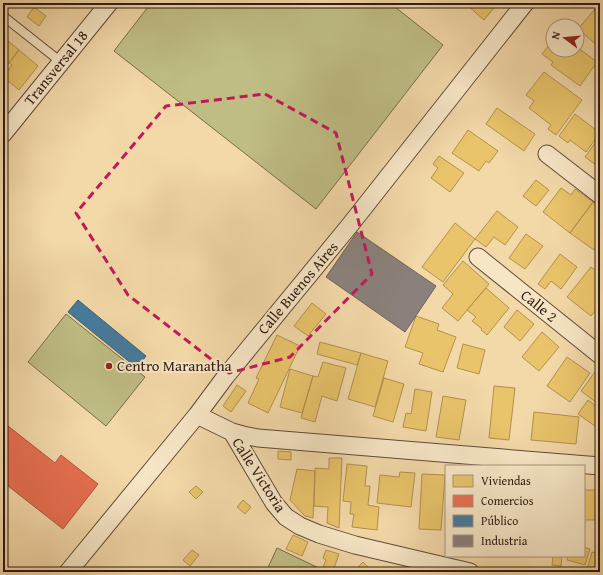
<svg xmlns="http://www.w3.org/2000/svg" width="603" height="575" font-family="'Gentium Book Plus',serif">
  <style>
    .green { fill: #bfbd84; stroke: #766c4b }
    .homes { fill: #e9c46a; stroke: #b19150 }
    .shops { fill: #e76f51; stroke: #b0563e }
    .public { fill: #457b9d; stroke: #3e5e73 }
    .industry { fill: #8a817c; stroke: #6e625c }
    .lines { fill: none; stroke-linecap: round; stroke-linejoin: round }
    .service-casing { stroke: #5f4a38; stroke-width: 10 }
    .minor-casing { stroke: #5f4a38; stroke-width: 19 }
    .service { stroke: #f7e6c6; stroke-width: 8 }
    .minor { stroke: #f7e6c6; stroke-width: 17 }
    .marked { fill: none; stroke: #c2185b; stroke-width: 3; stroke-dasharray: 8 5; stroke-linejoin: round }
    .poi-dot { fill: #8f2418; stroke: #f7e6c6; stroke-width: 1.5 }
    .labels { text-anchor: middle; stroke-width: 4; stroke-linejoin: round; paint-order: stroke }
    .street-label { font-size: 15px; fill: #2e1a12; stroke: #f7e6c6 }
    .poi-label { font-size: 15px; fill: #2e1a12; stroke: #f7e6c6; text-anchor: start }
  </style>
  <rect width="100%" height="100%" fill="#f3d8a8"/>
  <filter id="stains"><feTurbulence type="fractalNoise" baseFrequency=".005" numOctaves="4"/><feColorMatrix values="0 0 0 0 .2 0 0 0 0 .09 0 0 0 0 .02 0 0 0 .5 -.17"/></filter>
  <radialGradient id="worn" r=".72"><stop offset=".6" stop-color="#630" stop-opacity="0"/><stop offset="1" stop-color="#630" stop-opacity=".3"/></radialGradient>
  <path class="green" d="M151,3H390L443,45L316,209L114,51Z
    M66,314L145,377L106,426L28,362Z
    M277,548L327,572H266Z"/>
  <path class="homes" d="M470,3H498L484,20L468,6Z
    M600,3V48L578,29Z
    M34,7L46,16L39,26L27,17Z
    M3,37L19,50L3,70Z
    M553,40V50H577V47L597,62L580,86L551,65L553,62L542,54Z
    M19,50L38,66L19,90L3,77L12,65L9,63Z
    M544,72L582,100L556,135L548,129L551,125L529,108L534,101L526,95Z
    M497,108L535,134L524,151L486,124Z
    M575,114L600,133L586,152L570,140L568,143L559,136Z
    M468,130L498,151L489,163L486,161L479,171L452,153Z
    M600,136V168L585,157Z
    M439,156L464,173L450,192L431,178L438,168L433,164Z
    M536,180L549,190L536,206L523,196Z
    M561,188L571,195L575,189L593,202L570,233L543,212Z
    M593,202L600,207V241L594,250L570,233Z
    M497,211L518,227L505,245L494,237L486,247L475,239Z
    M455,223L475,239L443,282L422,267Z
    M526,234L543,246L525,269L509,258Z
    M560,254L577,267L561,289L551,281L545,289L538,284Z
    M463,261L489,284L458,321L442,308L453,294L443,285Z
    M591,267L600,274V305L591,316L567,297Z
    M486,288L509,308L487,335L481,330L482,329L472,321L476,317L467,310Z
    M312,303L326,314L308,336L294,326Z
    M517,310L534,324L520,341L504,327Z
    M416,316L439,324L437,330L456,337L443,372L419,364L423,353L405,347Z
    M542,332L559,347L539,371L522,357Z
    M277,335L300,346L268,413L248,403L259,379L256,378Z
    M320,342L361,353L357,365L317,354Z
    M463,344L485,350L479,374L457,368Z
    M361,353L388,361L375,407L348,399Z
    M567,357L590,373L570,402L547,386Z
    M323,362L346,368L337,401L322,396L315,422L301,418L313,376L318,377Z
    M290,369L313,376L302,413L280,407Z
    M597,369L600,371V398L597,403L581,391Z
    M384,378L404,384L393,422L373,416Z
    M237,385L246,391L231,412L223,406Z
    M494,386L515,388L509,440L489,438Z
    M415,389L432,392L426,431L403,427L406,413L411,414Z
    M443,396L466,400L459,440L436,437Z
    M588,400L596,406L600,401V427L599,429L578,414Z
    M534,412L579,417L576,444L531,440Z
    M278,451L291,452V460L278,459Z
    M329,458H342L339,528L327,523L328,507L314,506L315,468L329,469Z
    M347,464L367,466L365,486H370L368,505L379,507L377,530L352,527L354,514H350L351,502L343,501Z
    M297,469L315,471L313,518L305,516L303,514L290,500Z
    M400,472L415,473L411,507L377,503L380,475L399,477Z
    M422,474L445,475L441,530L419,529Z
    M196,486L203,492L196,499L189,492Z
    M584,490H597L595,520H584Z
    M243,500L251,507L245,514L237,507Z
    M293,535L308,542L302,556L286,549Z
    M584,547L590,549L585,565L567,560L568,556H584Z
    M192,550L199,555L190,566L183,560Z
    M326,550L339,554L333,571L323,567L326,560L323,558Z
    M592,552L600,554V572H597L587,569Z
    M553,556H562L561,566L552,565Z
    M363,562L373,572H353Z"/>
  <path class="shops" d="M3,422L55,463L61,455L98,484L63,529L3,482Z"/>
  <path class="public" d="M78,300L146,356L137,368L68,312Z"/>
  <path class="industry" d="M357,232L436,286L405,332L326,277Z"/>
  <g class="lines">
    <defs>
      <path id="service" d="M3,16L61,62"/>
      <path id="minor" d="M3,134L109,3
        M547,154L600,195
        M478,257L600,355
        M197,415L232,432L243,435L258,438L600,466
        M232,432L274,503L286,517L300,526L319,534L355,545L470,572
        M68,572L197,415L226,376L350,225L525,3"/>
    </defs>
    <use href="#service" class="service-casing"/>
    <use href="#minor" class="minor-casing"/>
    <use href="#service" class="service"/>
    <use href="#minor" class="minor"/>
  </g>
  <path class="marked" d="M265,94L336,133L372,274L290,357L229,373L128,295L76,213L166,106Z"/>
  <circle class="poi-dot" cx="109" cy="366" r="4"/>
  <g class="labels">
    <g class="street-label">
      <text transform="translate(56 68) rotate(-51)" y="5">Transversal 18</text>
      <text transform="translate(298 288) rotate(-50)" y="5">Calle Buenos Aires</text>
      <text transform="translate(539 306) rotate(39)" y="5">Calle 2</text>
      <text transform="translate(259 475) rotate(57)" y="5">Calle Victoria</text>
    </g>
    <g class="poi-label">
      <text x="117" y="371">Centro Maranatha</text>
    </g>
  </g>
  <rect width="603" height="575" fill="none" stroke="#f3d8a8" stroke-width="16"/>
  <rect x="4" y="4" width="595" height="567" fill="none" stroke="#2e1a12" stroke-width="2"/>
  <rect x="8" y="8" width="587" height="559" fill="none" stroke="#2e1a12"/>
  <rect x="445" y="465" width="140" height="92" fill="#f7e6c6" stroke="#a7947e"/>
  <rect x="453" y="475" width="20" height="12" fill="#e9c46a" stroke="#a7947e"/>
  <text x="481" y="485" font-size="12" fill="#2e1a12">Viviendas</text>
  <rect x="453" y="495" width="20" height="12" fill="#e76f51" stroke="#a7947e"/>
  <text x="481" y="505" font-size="12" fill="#2e1a12">Comercios</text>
  <rect x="453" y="515" width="20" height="12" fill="#457b9d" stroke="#a7947e"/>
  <text x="481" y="525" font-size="12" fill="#2e1a12">Público</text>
  <rect x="453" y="535" width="20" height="12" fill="#8a817c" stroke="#a7947e"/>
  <text x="481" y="545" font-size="12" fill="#2e1a12">Industria</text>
  <g transform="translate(565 38) rotate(286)"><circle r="19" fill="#f7e6c6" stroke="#a7947e"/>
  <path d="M0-3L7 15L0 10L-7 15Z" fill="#8f2418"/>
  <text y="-6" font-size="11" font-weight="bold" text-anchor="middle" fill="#2e1a12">N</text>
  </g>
  <rect width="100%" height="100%" filter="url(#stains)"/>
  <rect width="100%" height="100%" fill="url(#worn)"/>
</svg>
